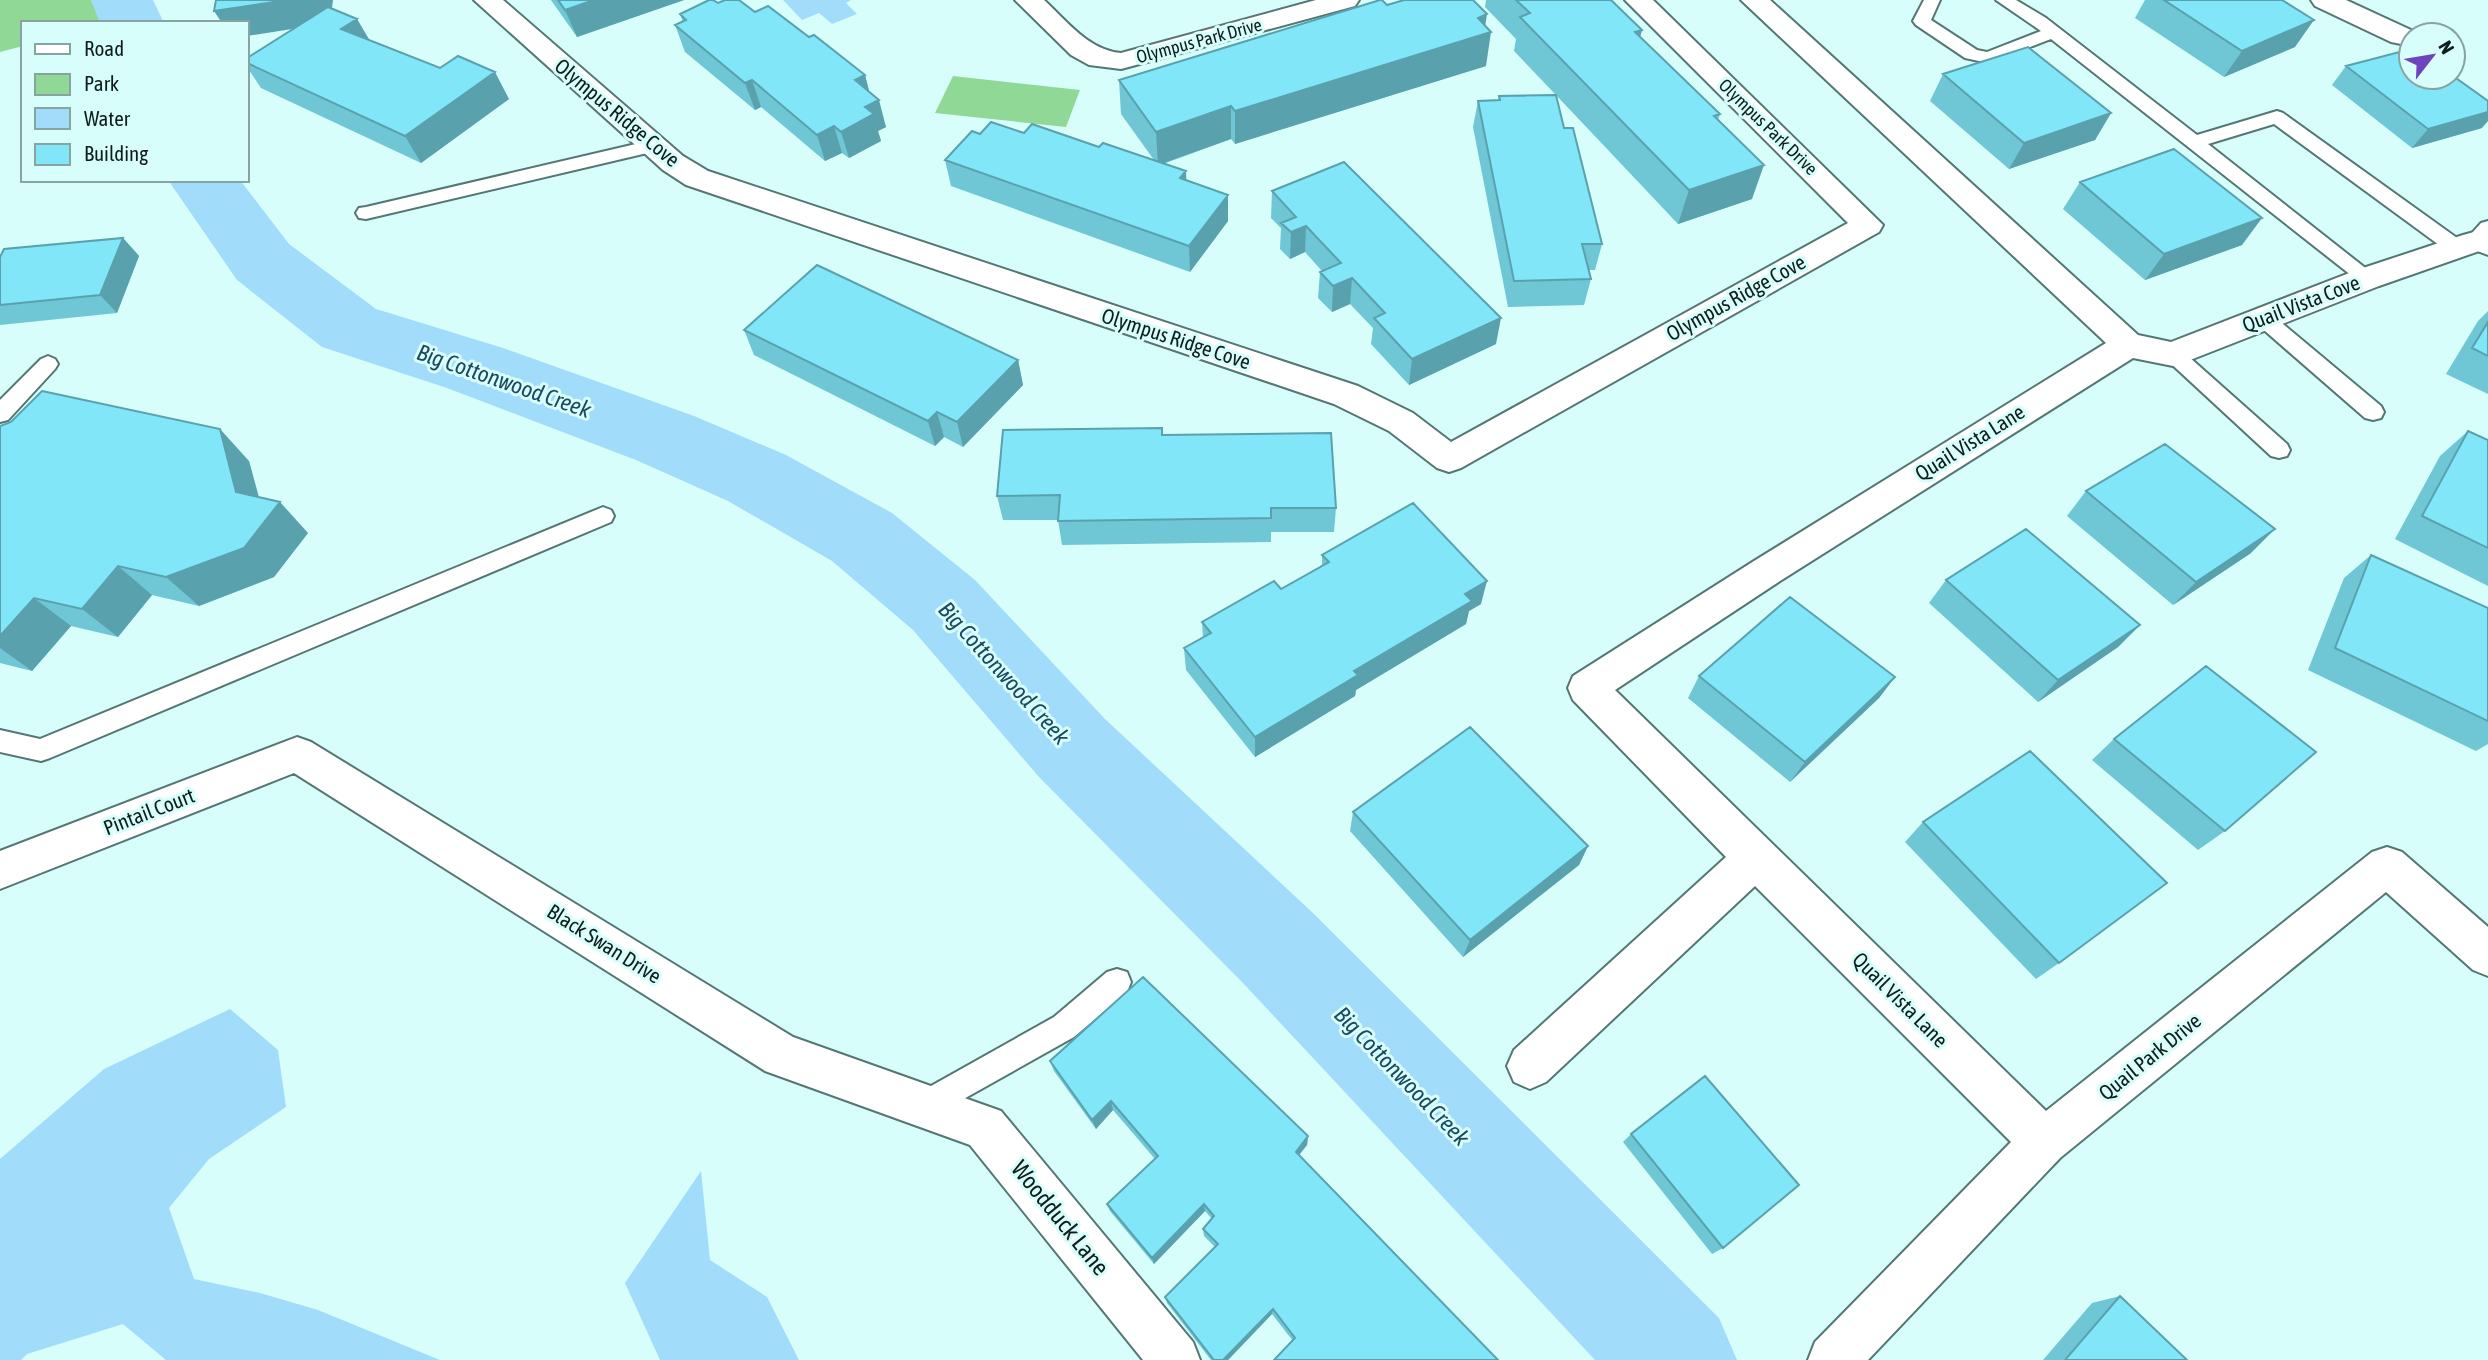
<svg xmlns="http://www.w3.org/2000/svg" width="2488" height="1360" font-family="'Asap Condensed',sans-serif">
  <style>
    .green { fill: #8fd896 }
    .water { fill: #a2dcfb }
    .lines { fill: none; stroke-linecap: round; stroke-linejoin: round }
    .river { fill: #a2dcfb; fill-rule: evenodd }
    .service-casing { stroke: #547774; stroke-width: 4 }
    .minor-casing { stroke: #547774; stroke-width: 4 }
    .service { fill: #fff; fill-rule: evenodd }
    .minor { fill: #fff; fill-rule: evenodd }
    .wall { fill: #6fc6d5 }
    .shaded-wall { fill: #5aa1ae }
    .building { fill: #81e6f8; stroke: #5aa1ae; stroke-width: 2 }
    .labels { text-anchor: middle; stroke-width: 6; stroke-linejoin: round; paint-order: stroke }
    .far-street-label { font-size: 18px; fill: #0e1c1b; stroke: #d7fefa }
    .street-label { font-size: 21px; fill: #0e1c1b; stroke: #d7fefa }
    .water-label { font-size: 23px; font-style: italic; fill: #1c495f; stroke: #d7fefa }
    .near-street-label { font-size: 24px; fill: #0e1c1b; stroke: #d7fefa }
  </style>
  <rect width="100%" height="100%" fill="#d7fefa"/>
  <path class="green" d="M0,0H120L126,17L104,23H23V46L0,52Z
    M953,76L1080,90L1066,127L935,113Z"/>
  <path class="water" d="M783,0H851L846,3L857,14L832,24L819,13L802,20Z
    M230,1009L278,1050L286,1107L209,1159L169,1208L194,1279L260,1293L318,1310L440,1360H166L123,1324L27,1354L21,1360H0V1159L104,1069Z
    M701,1171L710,1260L767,1297L799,1360H660L625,1283Z"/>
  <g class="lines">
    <path class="river" d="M91,0H153L164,23H100Z
      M168,180H240L289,244L376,309L503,348L694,416L786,455L892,513L975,580L1105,719L1314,914L1719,1318L1737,1360H1595L1242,982L1039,777L913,630L832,561L728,501L636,460L447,388L322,347L237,280Z"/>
    <defs>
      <path id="service" d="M1924,0H1940L1931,20L1977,50L1987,52L2041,31L1996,0H2016L2046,18L2197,135L2277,111L2283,113L2464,243L2467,248L2464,253H2450L2274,124L2208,144L2378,278L2375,283H2361L2051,39L1988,63L1965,58L1916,25L1913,21Z
        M653,140L662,146L660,150L366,219L359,218L356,213L359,208L366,207Z
        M2488,221V255L2467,247L2464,242L2481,223Z
        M2264,312L2271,314L2381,406L2384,412L2381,418L2373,420L2365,418L2257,324L2254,319L2257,314Z
        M2173,346L2180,349L2287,444L2290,450L2287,456L2279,458L2271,456L2166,359L2163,354L2166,349Z
        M48,356L55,359L58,364L55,369L8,420L0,422V400L41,359Z
        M603,507L611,510L614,516L611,522L50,758L41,761L0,752V730L40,739Z
        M1117,969L1127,972L1131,982L1127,992L1074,1037L935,1115L925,1120L915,1115L910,1105L915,1095L1054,1017L1107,972Z"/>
      <path id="minor" d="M474,0H503L683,156L708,171L1358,386L1413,413L1451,442L1848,223L1625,0H1653L1883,225L1879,232L1461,468L1449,472L1437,468L1389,431L1334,404L686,185L663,170Z
        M1015,0H1044C1067,21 1088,50 1121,53L1316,0H1359L1355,6L1121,69L1089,65L1071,55Z
        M1741,0H1770L2138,335L2171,342L2357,270L2463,235L2474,232L2485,235L2488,240L2485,249L2379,286L2185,362L2173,366L2133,358L1780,581L1615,690L2046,1111L2372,852L2387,847L2402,852L2488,927V976L2473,970L2386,892L2060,1158L1868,1360H1808L1815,1342L2011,1142L1755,886L1546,1082L1530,1089L1514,1082L1507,1066L1514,1050L1726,857L1573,700L1568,688L1573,676L1754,561L2106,343Z
        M2311,0H2346L2411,30L2414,35H2411V42L2401,44L2391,42L2315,6Z
        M297,737L311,742L793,1037L1001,1111L1193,1342L1200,1360H1143L970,1145L765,1071L294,773L0,889V851Z"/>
    </defs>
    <use href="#service" class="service-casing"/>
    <use href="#minor" class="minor-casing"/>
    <use href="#service" class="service"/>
    <use href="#minor" class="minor"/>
  </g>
  <path class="wall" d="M551,0H684L577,37Z
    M1486,0H1611L1642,30L1640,37L1720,114L1718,120L1752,199L1678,224L1556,95L1564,128L1602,244L1595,270H1589L1591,279L1584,305L1508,307L1473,127L1478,101L1498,100L1499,96L1556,95L1514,51L1516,39L1485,7Z
    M2145,0H2282L2295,47L2224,77L2135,18Z
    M718,3L755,12L809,37L865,75L869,92L886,127L878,131L881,141L849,158L842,153L825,161L761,107L755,110L685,52L675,25L683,22L680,14Z
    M1387,5L1486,26V66L1235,144L1231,139L1163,164L1186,181L1228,195V221L1190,272L951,186L945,160L980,134L1024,133L1099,147L1154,160L1121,114L1119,80Z
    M332,8L357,19L369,40L509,99L421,163L261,88L247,67V58L293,29Z
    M2346,66L2482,128L2412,148L2332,85Z
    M1943,74L2111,113L2095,140L2009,169L1930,101Z
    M2080,182L2242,245L2145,280L2063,209Z
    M1272,191L1496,344L1409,385L1371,344L1373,328L1350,304L1332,312L1318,298L1320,272L1322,271L1305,252L1290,259L1280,249L1281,228L1271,218Z
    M123,238L139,256L117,313L0,325V257Z
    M2488,311V394L2446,374L2478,321Z
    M744,330L1018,360L1023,385L963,447L944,437L935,446L754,355Z
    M0,426L249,461L259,497L308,533L274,577L199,606L152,595L118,637L71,626L32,671L0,663Z
    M2468,431L2488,440V586L2395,539L2440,456Z
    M1162,435L1336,508L1334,532H1271V542L1062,545L1058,520H1003L997,496Z
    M2086,491L2251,553L2173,605L2067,516Z
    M1322,555L1481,604L1469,611L1466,624L1356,690L1355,696L1255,757L1186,670L1184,648L1203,638L1202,622L1281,589L1322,566Z
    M2371,555L2488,608V744L2476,751L2308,670L2344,578Z
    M1946,580L2140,625L2118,647L2038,702L1929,603Z
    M1699,676L1895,677L1879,698L1790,782L1688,698Z
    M2114,739L2225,831L2198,850L2092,760Z
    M1353,812L1588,846L1579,865L1463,957L1350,831Z
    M1923,822L2059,963L2036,979L1905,842Z
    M1050,1061L1308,1136L1307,1145L1299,1155L1498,1360L1293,1341L1272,1314L1228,1360H1211L1167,1303L1165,1297L1215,1247L1204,1236L1203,1229L1212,1219L1205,1211L1154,1264L1110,1211L1107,1204L1155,1159L1113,1110L1096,1129L1054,1071Z
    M1631,1134L1723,1248L1712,1254L1623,1142Z
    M2120,1296L2187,1360H2043L2092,1303Z"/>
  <path class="shaded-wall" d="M287,0H333L330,23L247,36V23H222L214,11Z
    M594,0H684L577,37L565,10Z
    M1487,14L1484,34L1491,32L1486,66L1235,144V111Z
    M357,19L373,46L341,29Z
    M2314,20L2295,47L2224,77L2242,51Z
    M1642,30L1633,64L1635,32Z
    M495,72L509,99L421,163L405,136Z
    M865,75L872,102L855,80Z
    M752,80L761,107L755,110L745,83Z
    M879,100L886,127L878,131L881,141L849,158L841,132L865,107Z
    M1231,106V139L1158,165L1156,132Z
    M2488,112V121L2482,128L2412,148L2428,129Z
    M2111,113L2095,140L2009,169L2024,143Z
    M834,126L842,153L825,161L817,135Z
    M1764,165L1752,199L1678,224L1689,190Z
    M1186,171L1187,198L1180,178Z
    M1228,195V221L1190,272L1189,246Z
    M2262,218L2242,245L2145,280L2164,254Z
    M1306,226L1305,252L1290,259L1291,232Z
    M123,238L139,256L117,313L100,295Z
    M1352,278L1350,304L1332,312L1333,286Z
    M1501,318L1496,344L1409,385L1412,359Z
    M1018,360L1023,385L963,447L957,422Z
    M937,412L944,437L935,446L928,421Z
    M220,429L249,461L265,521L280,502L308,533L274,577L199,606L166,577L236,492Z
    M2275,529L2251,553L2173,605L2196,582Z
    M118,566L152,595L118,637L82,609Z
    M1487,581L1481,604L1469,611L1466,624L1356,690L1355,696L1255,757V737L1354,671L1465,594Z
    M34,598L71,626L32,671L0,648V636Z
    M2140,625L2118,647L2038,702L2058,680Z
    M1895,677L1879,698L1790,782L1805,762Z
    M1588,846L1579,865L1463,957L1470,940Z
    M1111,1101L1113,1110L1096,1129L1092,1120Z
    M1308,1136L1307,1145L1295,1160L1296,1152Z
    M1204,1204L1205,1211L1154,1264L1152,1258Z
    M1273,1309L1272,1314L1228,1360H1223Z"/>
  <path class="building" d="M216,0H287L214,11Z
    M558,0H594L565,10Z
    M709,0H713L718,3L725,0H739L755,12L768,6L809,37L814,35L865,75L855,80L879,100L865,107L874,114L841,132L834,126L817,135L752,80L745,83L675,25L686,20L680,14Z
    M1380,0H1382L1387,5L1404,0H1473L1487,14L1478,18L1491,32L1235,111L1231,106L1156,132L1119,80Z
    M1516,0H1611L1642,30L1635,32L1720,114L1714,116L1764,165L1689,190L1520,17L1530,13Z
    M2164,0H2282L2314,20L2242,51Z
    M328,7L357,19L341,29L440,68L458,56L495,72L405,136L247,63V58Z
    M2028,47L2111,113L2024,143L1943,74Z
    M2411,49V77H2453V76L2488,101V112L2428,129L2346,66Z
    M1556,95L1564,128H1573L1602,244H1582L1591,279L1514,281L1478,101L1500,100L1499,96Z
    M991,122L1024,133L1032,124L1099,147L1103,143L1186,171L1180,178L1228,195L1189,246L945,160L972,131L980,134Z
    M2174,149L2262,218L2164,254L2080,182Z
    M1344,162L1501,318L1412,359L1374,318L1385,313L1352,278L1333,286L1320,272L1341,263L1306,226L1291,232L1281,223L1296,217L1272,191Z
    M123,238L100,295L0,305V257L4,249Z
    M817,265L1018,360L957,422L937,412L928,421L744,330Z
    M2488,322V356L2472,348Z
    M42,391L220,429L236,492L280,502L244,548L166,577L118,566L82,609L34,598L0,636V426L11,422Z
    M1162,428V435L1331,433L1336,508H1271V518L1058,521L1060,495L997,496L1003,430Z
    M2468,431L2488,440V548L2422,516Z
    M2165,444L2275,529L2196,582L2086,491Z
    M1413,503L1487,581L1465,594L1472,601L1354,671L1358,675L1255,737L1184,648L1211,633L1202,622L1274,581L1281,589L1329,562L1322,555Z
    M2026,529L2140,625L2058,680L1946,580Z
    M2371,555L2488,608V721L2335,648Z
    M1790,597L1895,677L1805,762L1699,676Z
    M2206,666L2316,752L2225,831L2114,739Z
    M1470,727L1588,846L1470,940L1353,812Z
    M2030,751L2167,883L2059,963L1923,822Z
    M1143,977L1308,1136L1296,1152L1498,1360H1274L1295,1338L1273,1309L1223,1360H1214L1165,1297L1218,1244L1203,1229L1214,1216L1204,1204L1152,1258L1107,1204L1158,1156L1111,1101L1092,1120L1050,1061Z
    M1705,1076L1799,1185L1723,1248L1631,1134Z
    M2120,1296L2187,1360H2065Z"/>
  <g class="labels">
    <g class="far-street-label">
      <text transform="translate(1199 41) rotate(-15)" y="6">Olympus Park Drive</text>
      <text transform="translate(1768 127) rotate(44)" y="6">Olympus Park Drive</text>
    </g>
    <g class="street-label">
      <text transform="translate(617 113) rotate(40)" y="7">Olympus Ridge Cove</text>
      <text transform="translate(1736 298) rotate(-29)" y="7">Olympus Ridge Cove</text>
      <text transform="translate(2301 304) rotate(-21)" y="7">Quail Vista Cove</text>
      <text transform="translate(1176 339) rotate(18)" y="7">Olympus Ridge Cove</text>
      <text transform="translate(1970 443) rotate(-32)" y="7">Quail Vista Lane</text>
      <text transform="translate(149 812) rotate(-21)" y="7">Pintail Court</text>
      <text transform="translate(604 944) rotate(32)" y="7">Black Swan Drive</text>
      <text transform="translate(1900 1000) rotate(45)" y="7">Quail Vista Lane</text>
      <text transform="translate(2150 1057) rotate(-39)" y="7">Quail Park Drive</text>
    </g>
    <g class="water-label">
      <text transform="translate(504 381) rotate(19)" y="8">Big Cottonwood Creek</text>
      <text transform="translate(1004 673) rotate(48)" y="8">Big Cottonwood Creek</text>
      <text transform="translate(1402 1076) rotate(46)" y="8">Big Cottonwood Creek</text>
    </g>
    <g class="near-street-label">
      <text transform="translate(1060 1218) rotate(51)" y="8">Woodduck Lane</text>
    </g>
  </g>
  <rect x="21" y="21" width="228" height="161" fill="#d7fefa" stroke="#87a4a1" stroke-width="2"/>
  <rect x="35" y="44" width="35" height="10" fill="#ffffff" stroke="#87a4a1" stroke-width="2"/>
  <text x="84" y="56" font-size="21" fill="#0e1c1b">Road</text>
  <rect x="35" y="74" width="35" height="21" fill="#8fd896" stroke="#87a4a1" stroke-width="2"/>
  <text x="84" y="91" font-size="21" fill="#0e1c1b">Park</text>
  <rect x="35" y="108" width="35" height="21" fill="#a2dcfb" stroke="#87a4a1" stroke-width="2"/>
  <text x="84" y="126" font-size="21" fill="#0e1c1b">Water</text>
  <rect x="35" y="144" width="35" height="21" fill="#81e6f8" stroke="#87a4a1" stroke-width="2"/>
  <text x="84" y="161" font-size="21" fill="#0e1c1b">Building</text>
  <g transform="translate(2432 56) rotate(59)"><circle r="33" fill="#d7fefa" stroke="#87a4a1" stroke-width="2"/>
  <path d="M0-5L12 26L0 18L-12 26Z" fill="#6e44bc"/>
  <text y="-10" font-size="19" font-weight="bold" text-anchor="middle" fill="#0e1c1b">N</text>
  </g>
</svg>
